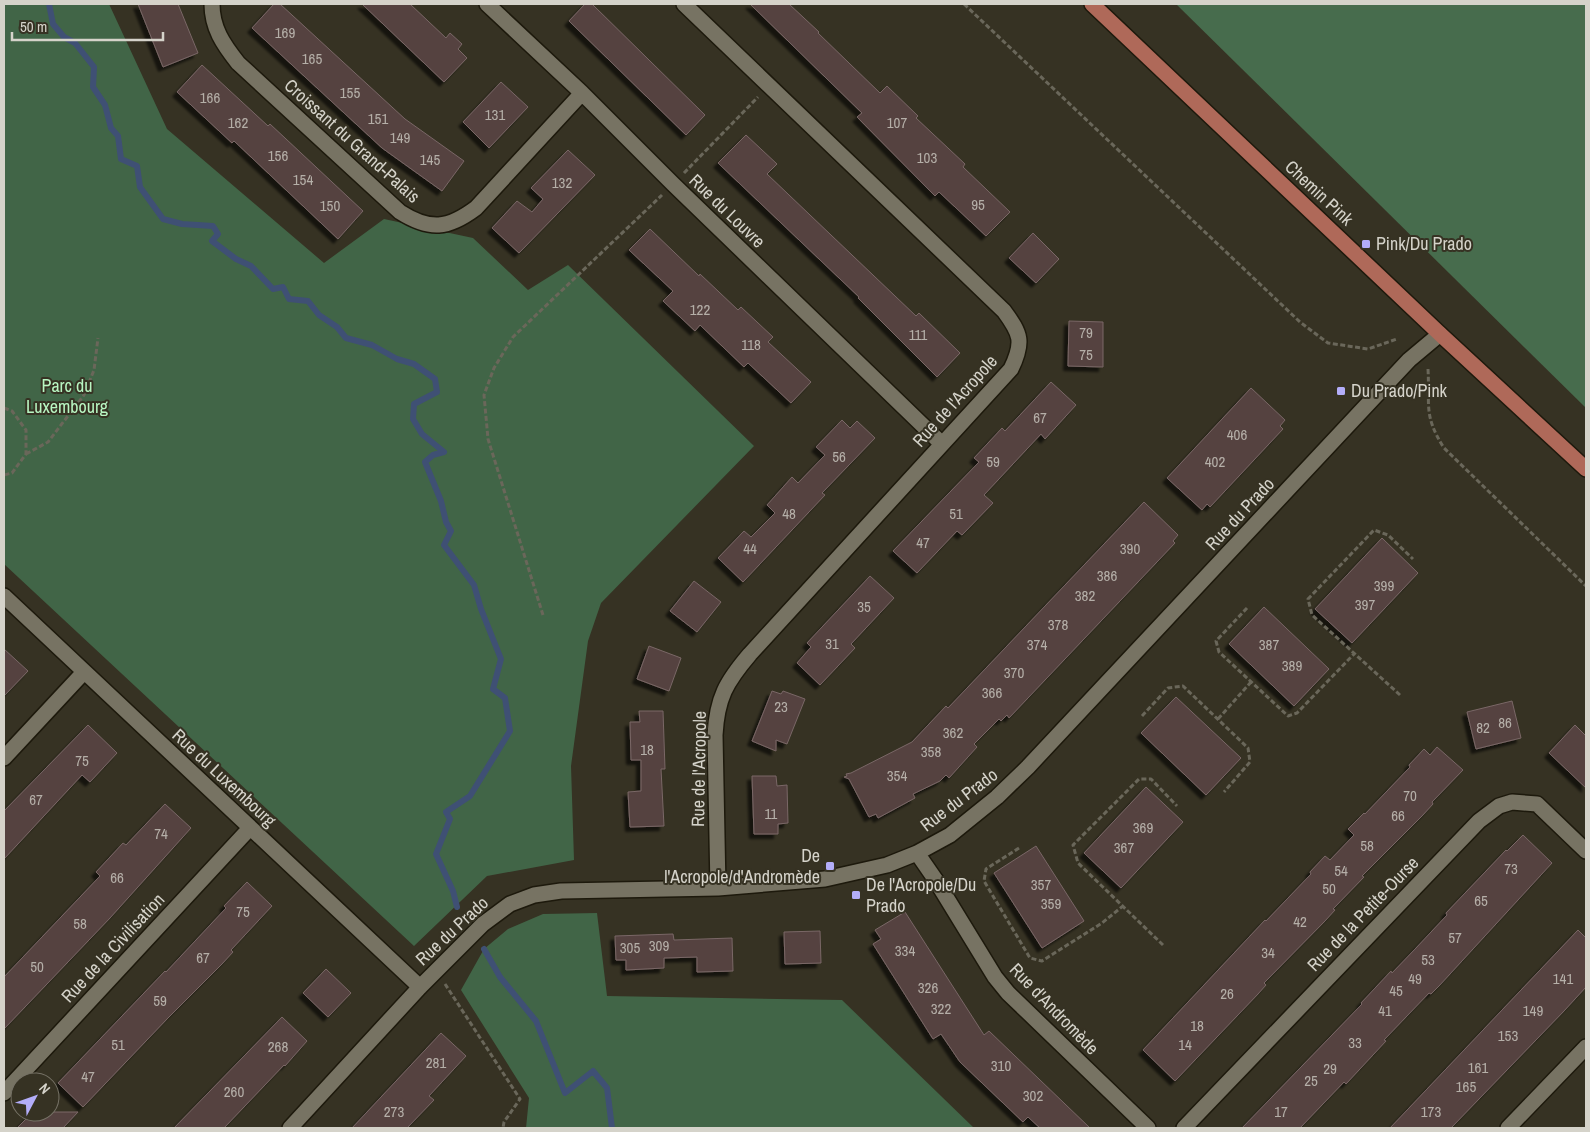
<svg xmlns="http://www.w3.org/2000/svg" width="1590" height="1132" font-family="'Archivo Narrow',sans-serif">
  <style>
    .green { fill: #416547 }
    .forest { fill: #476c4d }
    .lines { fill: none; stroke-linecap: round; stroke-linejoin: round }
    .stream { stroke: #3f5074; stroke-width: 6 }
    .building { fill: #544241; stroke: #7a6766; filter: url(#shadow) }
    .minor-casing { stroke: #1d190c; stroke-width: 18 }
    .major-casing { stroke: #1d190c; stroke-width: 18 }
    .path { stroke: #6a675a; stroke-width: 3; stroke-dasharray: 5 2.5; stroke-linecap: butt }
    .minor { stroke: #777363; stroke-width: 15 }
    .major { stroke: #af6959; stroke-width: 15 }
    .poi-dot { fill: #b3adf9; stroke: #363223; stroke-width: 2 }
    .labels { text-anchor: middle; stroke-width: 4; stroke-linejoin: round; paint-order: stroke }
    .number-label { font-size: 15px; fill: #b5afa8 }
    .street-label { font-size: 18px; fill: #d5d3ca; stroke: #363223 }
    .poi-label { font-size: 18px; fill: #d5d3ca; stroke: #363223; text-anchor: start }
    .park-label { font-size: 18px; fill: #b8f6c2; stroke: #363223 }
  </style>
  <defs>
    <filter id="shadow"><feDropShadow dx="-4.5" dy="4.5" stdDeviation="1" flood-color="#0009"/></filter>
  </defs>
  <rect width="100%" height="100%" fill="#363223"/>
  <path class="green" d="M4,4H109L167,129L324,263L384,219L473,238L528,290L568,265L754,446L601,603L588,641L571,766L574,860L487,876L414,946L4,564Z
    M597,913L607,996L842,1000L974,1128H526L529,1098L461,990L484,949L508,929L543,914Z"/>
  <path class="forest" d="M1176,4H1586V408Z"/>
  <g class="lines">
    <path class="stream" d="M49,4L53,24L64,37L75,43L94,67L93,87L105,105L111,128L118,136L121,159L137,166L140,187L163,219L182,224L213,226L218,234L212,241L236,259L251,266L273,289L283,287L289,299L308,301L319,315L337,327L346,338L372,345L397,359L414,364L435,379L437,392L414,404L413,419L422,434L444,452L433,455L425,462L441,501L446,522L451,531L444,545L474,585L481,609L501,659L493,689L505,698L510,731L470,796L446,812L450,819L436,854L453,891L457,907
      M484,949L500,977L536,1021L565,1093L593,1071L607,1088L612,1128"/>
  </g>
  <path class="building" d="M138,4H178L198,53L163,67Z
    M274,4H280L405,119L464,161L442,191L382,148L252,28Z
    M362,4H410L446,38L450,33L462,44L458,49L467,58L444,82Z
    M585,4H592L705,115L686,135L569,21Z
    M750,4H789L819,32L818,33L880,93L887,86L918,116L916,118L965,164L963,167L1010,212L986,236L939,192L935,196L857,117L862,113Z
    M202,65L268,126L270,124L363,211L338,239L234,141L232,143L177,92Z
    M501,82L528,107L489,148L463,122Z
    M746,135L777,164L767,174L916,316L919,313L960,353L937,377L858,298L859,297L718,163Z
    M568,150L595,175L519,253L492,228L517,201L532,212L543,199L531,188Z
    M650,229L699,276L700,274L738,310L741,307L773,337L768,342L811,382L791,403L748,363L744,367L700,325L695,331L663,301L673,291L629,250Z
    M1033,233L1059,259L1036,283L1009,258Z
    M1069,321L1103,322V367L1068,366Z
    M1051,382L1076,405L1045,439L1041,434L984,495L993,503L962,535L957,531L917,573L893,551L979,462L974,458L1002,428L1005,431Z
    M1251,388L1285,420L1280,426L1283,429L1210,507L1207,504L1202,510L1167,478Z
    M842,420L850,428L857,421L875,438L822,493L825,495L743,582L718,558L744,531L751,537L775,513L767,505L792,477L798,483L825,455L816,447Z
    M1144,502L1178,535L1173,541L1175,543L1009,718L1007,715L1001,721L999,719L974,744L977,747L949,778L946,775L940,781L913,794L915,798L878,818L876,814L869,817L849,779L844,777L847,776L846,774L851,773L912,742L946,706L948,708Z
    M1382,538L1418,573L1352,643L1315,609Z
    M870,576L894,598L851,644L855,648L820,685L797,663L811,647L807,643Z
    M694,581L721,602L697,632L670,611Z
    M1264,607L1329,669L1294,706L1229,644Z
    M649,646L681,658L669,691L637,679Z
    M4,649L28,671L4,696Z
    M772,691L781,694L783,691L805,699L787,744L776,740V751L752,741Z
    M1176,697L1241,758L1206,795L1141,733Z
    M1512,701L1521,738L1476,749L1467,712Z
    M639,711H663L665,769H661L664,826L630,827L628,792L641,791V760H631L630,722H640Z
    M88,725L117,753L90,782L82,775L4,859V811Z
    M1575,725L1586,736V788L1549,753Z
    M1437,747L1463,770L1432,802L1433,804L1422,816L1362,876L1364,877L1333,909L1335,910L1325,921L1264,983L1266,985L1258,994L1175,1081L1143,1050L1265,920L1266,921L1311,874L1310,872L1325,856L1330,860L1354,835L1348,829L1364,813L1365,814L1410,767L1409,765L1424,749L1430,755Z
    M752,776H776L777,786L787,785L788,823L778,824V834H754Z
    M1146,787L1183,822L1121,888L1084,853Z
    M165,804L191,828L110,918L4,1029V977L100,876L96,872L110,857L123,843L126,845Z
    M1523,835L1552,863L1439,986L1431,994L1429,993L1384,1040L1386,1041L1346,1084L1344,1082L1300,1128H1242L1362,1004L1361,1003L1391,971L1392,973L1416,948L1447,915L1446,913L1506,850L1507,851Z
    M1036,846L1084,921L1042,948L994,873Z
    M247,882L272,906L231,950L233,952L222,964L167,1019L83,1107L58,1083L165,971L166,972L226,908L224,906Z
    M905,912L984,1035L989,1031L1090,1128H1040L1028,1117L1023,1122L960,1062L941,1034L933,1039L873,944L881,939L875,930Z
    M1578,930L1586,938V987L1564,1011L1451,1128H1390Z
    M820,931L821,963L785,964L784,932Z
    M673,934L674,940L732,938L733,971L697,972V957L664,958V968L626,970V960H616L615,936Z
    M326,969L351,993L328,1017L303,993Z
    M282,1017L307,1041L285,1066L284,1065L224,1128H174Z
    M441,1033L466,1056L429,1096L434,1100L407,1128H352Z
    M33,1112H78L63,1128H17Z"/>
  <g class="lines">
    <defs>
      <path id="minor" d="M212,4C212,28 223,44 238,63L400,212C430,231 448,229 476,208L582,93
        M487,4L582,93L673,184L942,444
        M684,4L1004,311C1021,334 1024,342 1011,369L750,654C726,682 717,698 715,735L718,888
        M4,596L420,987
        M4,758L84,672
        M917,853L935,879L995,977L1008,993L1148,1128
        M4,1093L250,828
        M290,1128L420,987L483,924L510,904L534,895L561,891L718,888L825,879L887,865L917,853L950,835L997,797L1028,767L1409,360L1440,334
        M1184,1128L1479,821L1499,806L1512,802L1537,804L1586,851
        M1508,1128L1586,1047"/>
      <path id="major" d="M1092,4L1440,334L1586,469"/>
    </defs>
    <use href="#minor" class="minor-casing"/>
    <use href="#major" class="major-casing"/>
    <path class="path" d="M964,4L1300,322L1328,343L1368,349L1397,339
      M684,173L758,97
      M1428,369C1430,405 1423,415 1444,448L1586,586
      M4,408L12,411L26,430V454L12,473L4,475
      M26,454L48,442L84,395L94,370L98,338
      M1247,608L1216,641L1219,652L1288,716L1297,713L1354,654
      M543,615L488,439L484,395L494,368L513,337L662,195
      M1400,695L1312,615L1308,599L1374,530L1388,535L1413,559
      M1142,716L1168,688L1183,686L1248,748L1250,762L1224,792
      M1218,719L1251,682
      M1019,848L986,869L984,881L1030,958L1042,961L1102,923L1123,906
      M1163,945L1078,863L1073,845L1139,779H1151L1177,806
      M445,984L520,1099L504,1122L503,1128"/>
    <use href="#minor" class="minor"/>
    <use href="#major" class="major"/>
  </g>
  <g class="poi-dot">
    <rect x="1361" y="239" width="10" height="10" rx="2.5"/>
    <rect x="1336" y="386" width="10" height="10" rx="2.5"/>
    <rect x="825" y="861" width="10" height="10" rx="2.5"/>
    <rect x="851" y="890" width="10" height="10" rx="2.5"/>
  </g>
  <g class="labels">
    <g class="number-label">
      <text x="285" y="38">169</text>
      <text x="312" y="64">165</text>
      <text x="350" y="98">155</text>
      <text x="210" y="103">166</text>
      <text x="495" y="120">131</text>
      <text x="378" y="124">151</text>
      <text x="238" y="128">162</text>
      <text x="897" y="128">107</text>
      <text x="400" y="143">149</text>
      <text x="278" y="161">156</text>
      <text x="927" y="163">103</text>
      <text x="430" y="165">145</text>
      <text x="303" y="185">154</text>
      <text x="562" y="188">132</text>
      <text x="978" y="210">95</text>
      <text x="330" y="211">150</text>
      <text x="700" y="315">122</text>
      <text x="1086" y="338">79</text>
      <text x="918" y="340">111</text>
      <text x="751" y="350">118</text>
      <text x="1086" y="360">75</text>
      <text x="1040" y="423">67</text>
      <text x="1237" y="440">406</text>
      <text x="839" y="462">56</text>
      <text x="993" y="467">59</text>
      <text x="1215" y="467">402</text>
      <text x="789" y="519">48</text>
      <text x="956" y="519">51</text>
      <text x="923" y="548">47</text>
      <text x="750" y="554">44</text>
      <text x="1130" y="554">390</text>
      <text x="1107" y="581">386</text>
      <text x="1384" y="591">399</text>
      <text x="1085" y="601">382</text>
      <text x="1365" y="610">397</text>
      <text x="864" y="612">35</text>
      <text x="1058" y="630">378</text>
      <text x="832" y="649">31</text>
      <text x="1037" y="650">374</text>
      <text x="1269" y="650">387</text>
      <text x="1292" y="671">389</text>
      <text x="1014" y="678">370</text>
      <text x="992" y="698">366</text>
      <text x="781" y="712">23</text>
      <text x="1505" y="728">86</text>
      <text x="1483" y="733">82</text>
      <text x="953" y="738">362</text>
      <text x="647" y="755">18</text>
      <text x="931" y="757">358</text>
      <text x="82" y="766">75</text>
      <text x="897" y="781">354</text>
      <text x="1410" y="801">70</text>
      <text x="36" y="805">67</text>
      <text x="771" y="819">11</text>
      <text x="1398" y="821">66</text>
      <text x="1143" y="833">369</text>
      <text x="161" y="839">74</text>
      <text x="1367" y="851">58</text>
      <text x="1124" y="853">367</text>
      <text x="1511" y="874">73</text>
      <text x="1341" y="876">54</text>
      <text x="117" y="883">66</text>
      <text x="1041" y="890">357</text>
      <text x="1329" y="894">50</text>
      <text x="1481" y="906">65</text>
      <text x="1051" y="909">359</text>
      <text x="243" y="917">75</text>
      <text x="1300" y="927">42</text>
      <text x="80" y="929">58</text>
      <text x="1455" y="943">57</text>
      <text x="659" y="951">309</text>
      <text x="630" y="953">305</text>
      <text x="905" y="956">334</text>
      <text x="1268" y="958">34</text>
      <text x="203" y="963">67</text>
      <text x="1428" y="965">53</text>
      <text x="37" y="972">50</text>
      <text x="1415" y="984">49</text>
      <text x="1563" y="984">141</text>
      <text x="928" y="993">326</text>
      <text x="1396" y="996">45</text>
      <text x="1227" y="999">26</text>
      <text x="160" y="1006">59</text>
      <text x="941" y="1014">322</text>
      <text x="1385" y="1016">41</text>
      <text x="1533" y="1016">149</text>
      <text x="1197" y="1031">18</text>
      <text x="1508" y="1041">153</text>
      <text x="1355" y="1048">33</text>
      <text x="118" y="1050">51</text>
      <text x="1185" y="1050">14</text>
      <text x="278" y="1052">268</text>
      <text x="436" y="1068">281</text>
      <text x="1001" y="1071">310</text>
      <text x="1478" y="1073">161</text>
      <text x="1330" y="1074">29</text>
      <text x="88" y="1082">47</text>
      <text x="1311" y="1086">25</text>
      <text x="1466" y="1092">165</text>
      <text x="234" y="1097">260</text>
      <text x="1033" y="1101">302</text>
      <text x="394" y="1117">273</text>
      <text x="1281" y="1117">17</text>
      <text x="1431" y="1117">173</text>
    </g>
    <g class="street-label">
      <text transform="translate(352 141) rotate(42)" y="6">Croissant du Grand-Palais</text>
      <text transform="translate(1319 193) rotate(43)" y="6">Chemin Pink</text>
      <text transform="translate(727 211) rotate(44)" y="6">Rue du Louvre</text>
      <text transform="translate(955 401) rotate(-48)" y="6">Rue de l'Acropole</text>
      <text transform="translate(1240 514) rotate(-47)" y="6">Rue du Prado</text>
      <text transform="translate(699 769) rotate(-89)" y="6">Rue de l'Acropole</text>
      <text transform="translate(224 778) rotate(43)" y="6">Rue du Luxembourg</text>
      <text transform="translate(959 800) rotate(-37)" y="6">Rue du Prado</text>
      <text transform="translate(1363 914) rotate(-46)" y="6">Rue de la Petite-Ourse</text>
      <text transform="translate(452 931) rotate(-43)" y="6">Rue du Prado</text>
      <text transform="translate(113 948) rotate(-47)" y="6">Rue de la Civilisation</text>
      <text transform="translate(1054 1009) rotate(46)" y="6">Rue d'Andromède</text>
    </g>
    <g class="poi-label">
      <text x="1376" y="250">Pink/Du Prado</text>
      <text x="1351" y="397">Du Prado/Pink</text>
      <text x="820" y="862" text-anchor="end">De<tspan x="820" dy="21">l'Acropole/d'Andromède</tspan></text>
      <text x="866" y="891">De l'Acropole/Du<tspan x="866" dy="21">Prado</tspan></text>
    </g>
    <g class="park-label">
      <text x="67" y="392">Parc du<tspan x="67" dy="21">Luxembourg</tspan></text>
    </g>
  </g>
  <rect width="1590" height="1132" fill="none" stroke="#d5d3ca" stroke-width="10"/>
  <g transform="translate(35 1097) rotate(49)"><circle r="24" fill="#363223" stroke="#767266"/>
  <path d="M0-4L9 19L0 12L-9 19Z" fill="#b3adf9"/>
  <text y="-8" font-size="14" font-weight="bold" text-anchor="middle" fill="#d5d3ca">N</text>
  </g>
  <path d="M12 32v8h151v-8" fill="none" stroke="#d5d3ca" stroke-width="2.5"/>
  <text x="20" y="32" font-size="15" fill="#d5d3ca" stroke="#363223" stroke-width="4" paint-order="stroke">50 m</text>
</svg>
